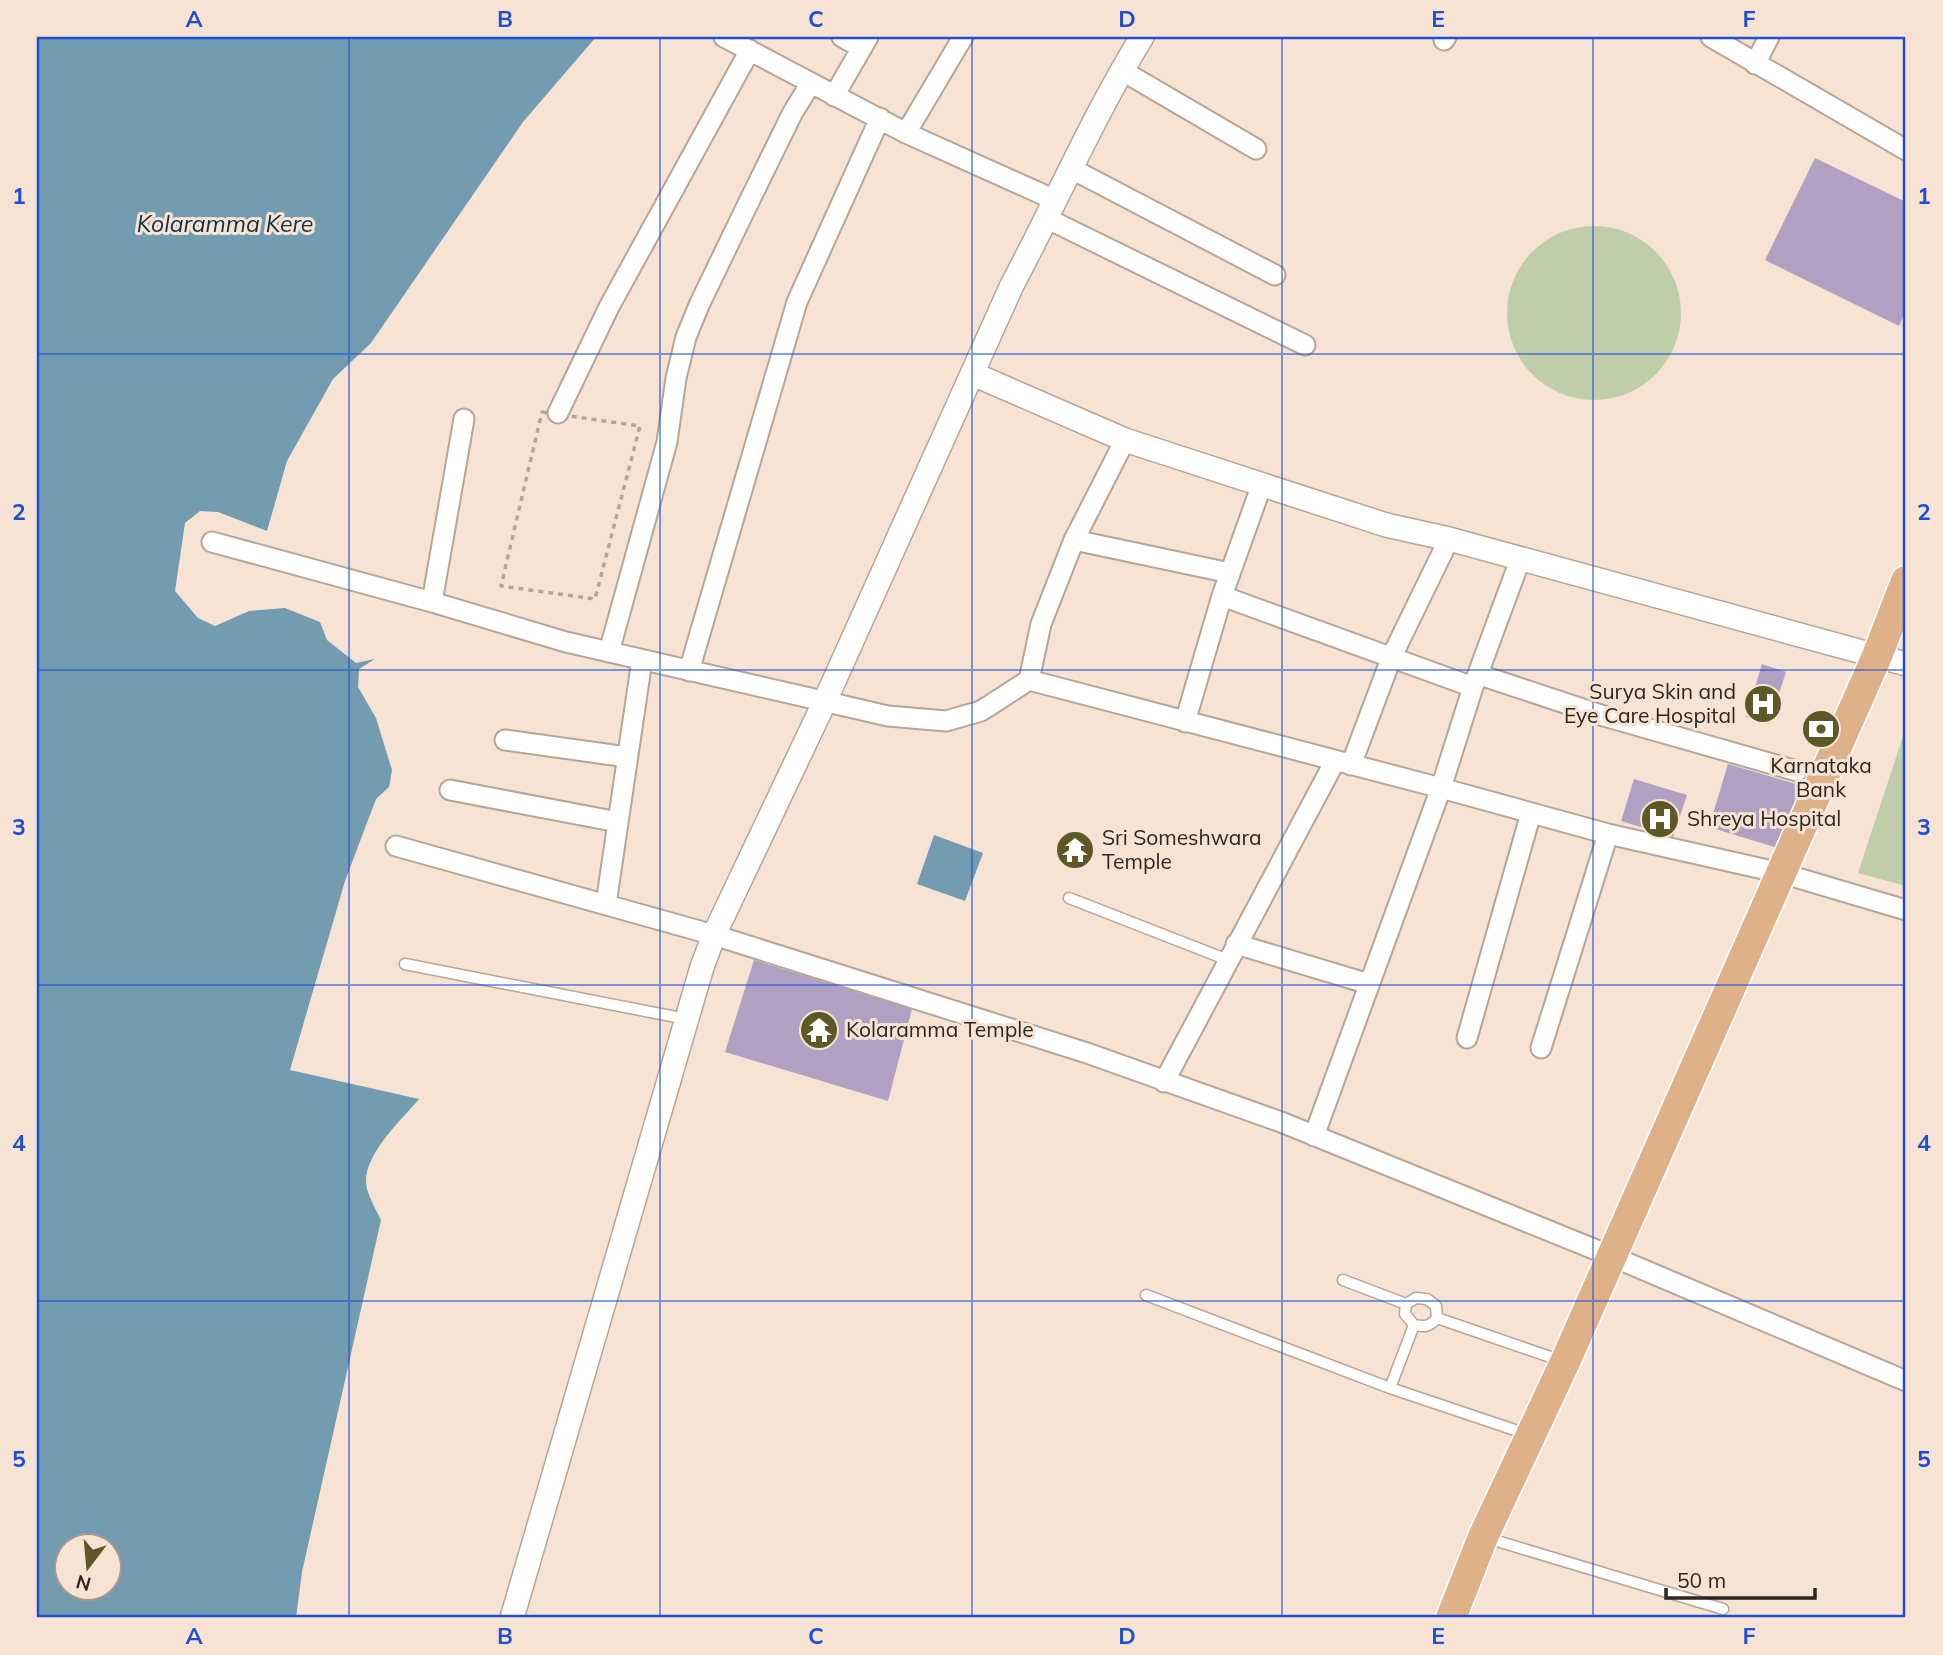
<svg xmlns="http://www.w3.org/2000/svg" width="1943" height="1655" font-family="Mulish,sans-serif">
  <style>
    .green { fill: #c0cdaa }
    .water { fill: #749cb0; fill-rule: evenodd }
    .building { fill: #b2a0c2 }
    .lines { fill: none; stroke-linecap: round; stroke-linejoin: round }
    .service-casing { stroke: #b7a596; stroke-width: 13 }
    .minor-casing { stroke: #b7a596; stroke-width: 23 }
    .tertiary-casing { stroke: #b7a596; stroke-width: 26 }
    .primary-casing { stroke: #fff; stroke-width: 33 }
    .path { stroke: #b5a599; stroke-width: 3.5; stroke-dasharray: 5 5; stroke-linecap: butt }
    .service { stroke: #fff; stroke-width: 10 }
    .minor { stroke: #fff; stroke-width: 19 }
    .tertiary { stroke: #fff; stroke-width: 23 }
    .primary { stroke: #dfb188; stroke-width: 30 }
    .grid { fill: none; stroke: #1d4ed8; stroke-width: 2; stroke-opacity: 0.55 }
    .labels { text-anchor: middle; stroke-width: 6; stroke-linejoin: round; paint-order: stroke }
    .poi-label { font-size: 21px; fill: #2e2621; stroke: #f7e3d3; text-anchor: start }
    .water-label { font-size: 23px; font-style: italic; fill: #0f3343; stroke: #f7e3d3 }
    .neatline { fill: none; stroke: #1d4ed8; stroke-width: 2.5 }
    .grid-label { font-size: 23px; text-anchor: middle; font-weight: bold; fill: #1d4ed8 }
  </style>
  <rect width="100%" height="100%" fill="#f7e3d3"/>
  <path class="green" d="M1507 313a87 87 0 1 1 174 0a87 87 0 1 1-174 0Z
    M1906,727V886L1858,873Z"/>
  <path class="water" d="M37,37H596L523,122L371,343L333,379L287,461L267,531L218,512L200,511L185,523L175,591L198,618L215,626L249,611L285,608L320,622L327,640L356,663L375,659L359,669L358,687L376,718L392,770L389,787L376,799L345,881L290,1070L419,1099C401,1121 359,1158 367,1189C370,1199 376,1210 381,1220L302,1572L296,1618H37ZM66,1546H108V1588H66Z
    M934,835L983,853L965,901L917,884Z"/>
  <path class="building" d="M1815,158L1906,202V310L1899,326L1765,260Z
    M1762,664L1786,672L1769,724L1746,717Z
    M1728,764L1803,786L1784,850L1709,827Z
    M1634,779L1687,795L1673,837L1621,821Z
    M754,960L912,1009L888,1101L725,1052Z"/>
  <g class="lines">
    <defs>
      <path id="service" d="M1069,898L1228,960
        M405,964L686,1019
        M1343,1280L1406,1304
        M1146,1295L1390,1388L1527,1434
        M1416,1298L1427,1299L1436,1306L1437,1318C1429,1327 1425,1327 1414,1325L1405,1314L1406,1304Z
        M1437,1318L1562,1361
        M1390,1388L1414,1325
        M1487,1538L1723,1609"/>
      <path id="minor" d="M724,37L906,133L1055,200
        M842,37L862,48
        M1711,37L1906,150
        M1444,40L1446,37
        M1755,64L1769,37
        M1121,70L1256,149
        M834,96L868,37
        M906,133L963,37
        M1072,169L1275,275
        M1048,219L1305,345
        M558,413L609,307L750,50
        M1125,440L1074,540L1041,624L1029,680L1441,788L1608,834L1781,873L1906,910
        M1074,540L1230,573
        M212,542L432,602L566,642L888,716L946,721L981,711L1029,680
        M1222,596L1473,687
        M432,602L464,419
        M609,652L667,442L676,378L686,337L700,303L742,216L793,112L811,83
        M689,671L797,302L880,118
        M1480,675L1604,716L1797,771
        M1185,722L1222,596L1262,484
        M505,740L627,757
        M1351,765L1392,656L1449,539
        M450,790L618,822
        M396,846L714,935L1087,1053L1281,1122L1611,1256L1906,1381
        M606,904L642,660
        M1236,944L1369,984
        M1467,1038L1531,813
        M1541,1048L1608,834
        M1164,1082L1335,761
        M1314,1136L1441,788L1473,687L1520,560"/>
      <path id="tertiary" d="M973,374L1125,440L1386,525L1449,539L1906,664
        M512,1618L702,967L714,935L825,701L1012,285C1056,203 1093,116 1142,37"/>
      <path id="primary" d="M1451,1618L1483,1537L1565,1362L1877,656L1906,581"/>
    </defs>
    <use href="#service" class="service-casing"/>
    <use href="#minor" class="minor-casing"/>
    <use href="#tertiary" class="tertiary-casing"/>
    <use href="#primary" class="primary-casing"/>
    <path class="path" d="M542,412L640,426L595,599L501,586Z"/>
    <use href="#service" class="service"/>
    <use href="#minor" class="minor"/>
    <use href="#tertiary" class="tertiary"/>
    <use href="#primary" class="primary"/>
  </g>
  <path class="grid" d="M349,37V1618M660,37V1618M972,37V1618M1282,37V1618M1593,37V1618M37,354H1906M37,670H1906M37,985H1906M37,1301H1906"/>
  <defs>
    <symbol id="hospital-disc" viewBox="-11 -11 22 22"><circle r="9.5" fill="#5d5825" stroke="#f7e3d3"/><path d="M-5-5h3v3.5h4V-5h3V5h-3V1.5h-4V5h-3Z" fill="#fff"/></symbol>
    <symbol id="bank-disc" viewBox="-11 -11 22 22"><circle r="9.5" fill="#5d5825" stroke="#f7e3d3"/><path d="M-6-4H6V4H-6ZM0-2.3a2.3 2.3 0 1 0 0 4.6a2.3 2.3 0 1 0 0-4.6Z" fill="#fff"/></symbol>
    <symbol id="temple-disc" viewBox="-11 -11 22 22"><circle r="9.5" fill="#5d5825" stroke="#f7e3d3"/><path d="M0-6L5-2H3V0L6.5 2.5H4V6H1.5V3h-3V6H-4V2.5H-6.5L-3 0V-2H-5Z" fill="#fff"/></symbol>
  </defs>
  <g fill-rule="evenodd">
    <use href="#hospital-disc" x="1741" y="682" width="44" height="44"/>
    <use href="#bank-disc" x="1799" y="707" width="44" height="44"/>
    <use href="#hospital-disc" x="1638" y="797" width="44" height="44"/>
    <use href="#temple-disc" x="1053" y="828" width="44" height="44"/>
    <use href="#temple-disc" x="797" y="1008" width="44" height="44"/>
  </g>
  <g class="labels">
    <g class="poi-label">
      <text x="1736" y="699" text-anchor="end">Surya Skin and<tspan x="1736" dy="24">Eye Care Hospital</tspan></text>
      <text x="1821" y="773" text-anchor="middle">Karnataka<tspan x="1821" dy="24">Bank</tspan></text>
      <text x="1687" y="826">Shreya Hospital</text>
      <text x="1102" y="845">Sri Someshwara<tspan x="1102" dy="24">Temple</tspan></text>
      <text x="846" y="1037">Kolaramma Temple</text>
    </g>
    <g class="water-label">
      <text x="225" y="232">Kolaramma Kere</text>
    </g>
  </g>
  <rect width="1943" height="1655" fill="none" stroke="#f7e3d3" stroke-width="77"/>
  <g transform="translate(88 1567) rotate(196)"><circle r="33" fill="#f7e3d3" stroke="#a7978c" stroke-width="2"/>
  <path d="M0-5L12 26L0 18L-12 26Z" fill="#5d5825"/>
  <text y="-10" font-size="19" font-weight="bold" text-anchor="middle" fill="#2e2621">N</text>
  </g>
  <path d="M1666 1588v10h149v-10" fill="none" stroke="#2e2621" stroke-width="3.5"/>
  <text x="1677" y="1588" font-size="21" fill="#2e2621" stroke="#f7e3d3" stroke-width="5" paint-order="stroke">50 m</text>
  <rect x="38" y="38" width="1866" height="1578" class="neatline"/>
  <g class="grid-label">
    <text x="194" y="27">A</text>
    <text x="505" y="27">B</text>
    <text x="816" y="27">C</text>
    <text x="1127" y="27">D</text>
    <text x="1438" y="27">E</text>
    <text x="1749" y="27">F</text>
    <text x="19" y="204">1</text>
    <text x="1924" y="204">1</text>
    <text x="19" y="520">2</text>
    <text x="1924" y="520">2</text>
    <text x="19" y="835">3</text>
    <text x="1924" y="835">3</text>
    <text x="19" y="1151">4</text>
    <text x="1924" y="1151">4</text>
    <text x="19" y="1467">5</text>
    <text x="1924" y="1467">5</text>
    <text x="194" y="1644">A</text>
    <text x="505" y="1644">B</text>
    <text x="816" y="1644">C</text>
    <text x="1127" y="1644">D</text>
    <text x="1438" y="1644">E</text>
    <text x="1749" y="1644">F</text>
  </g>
</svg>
